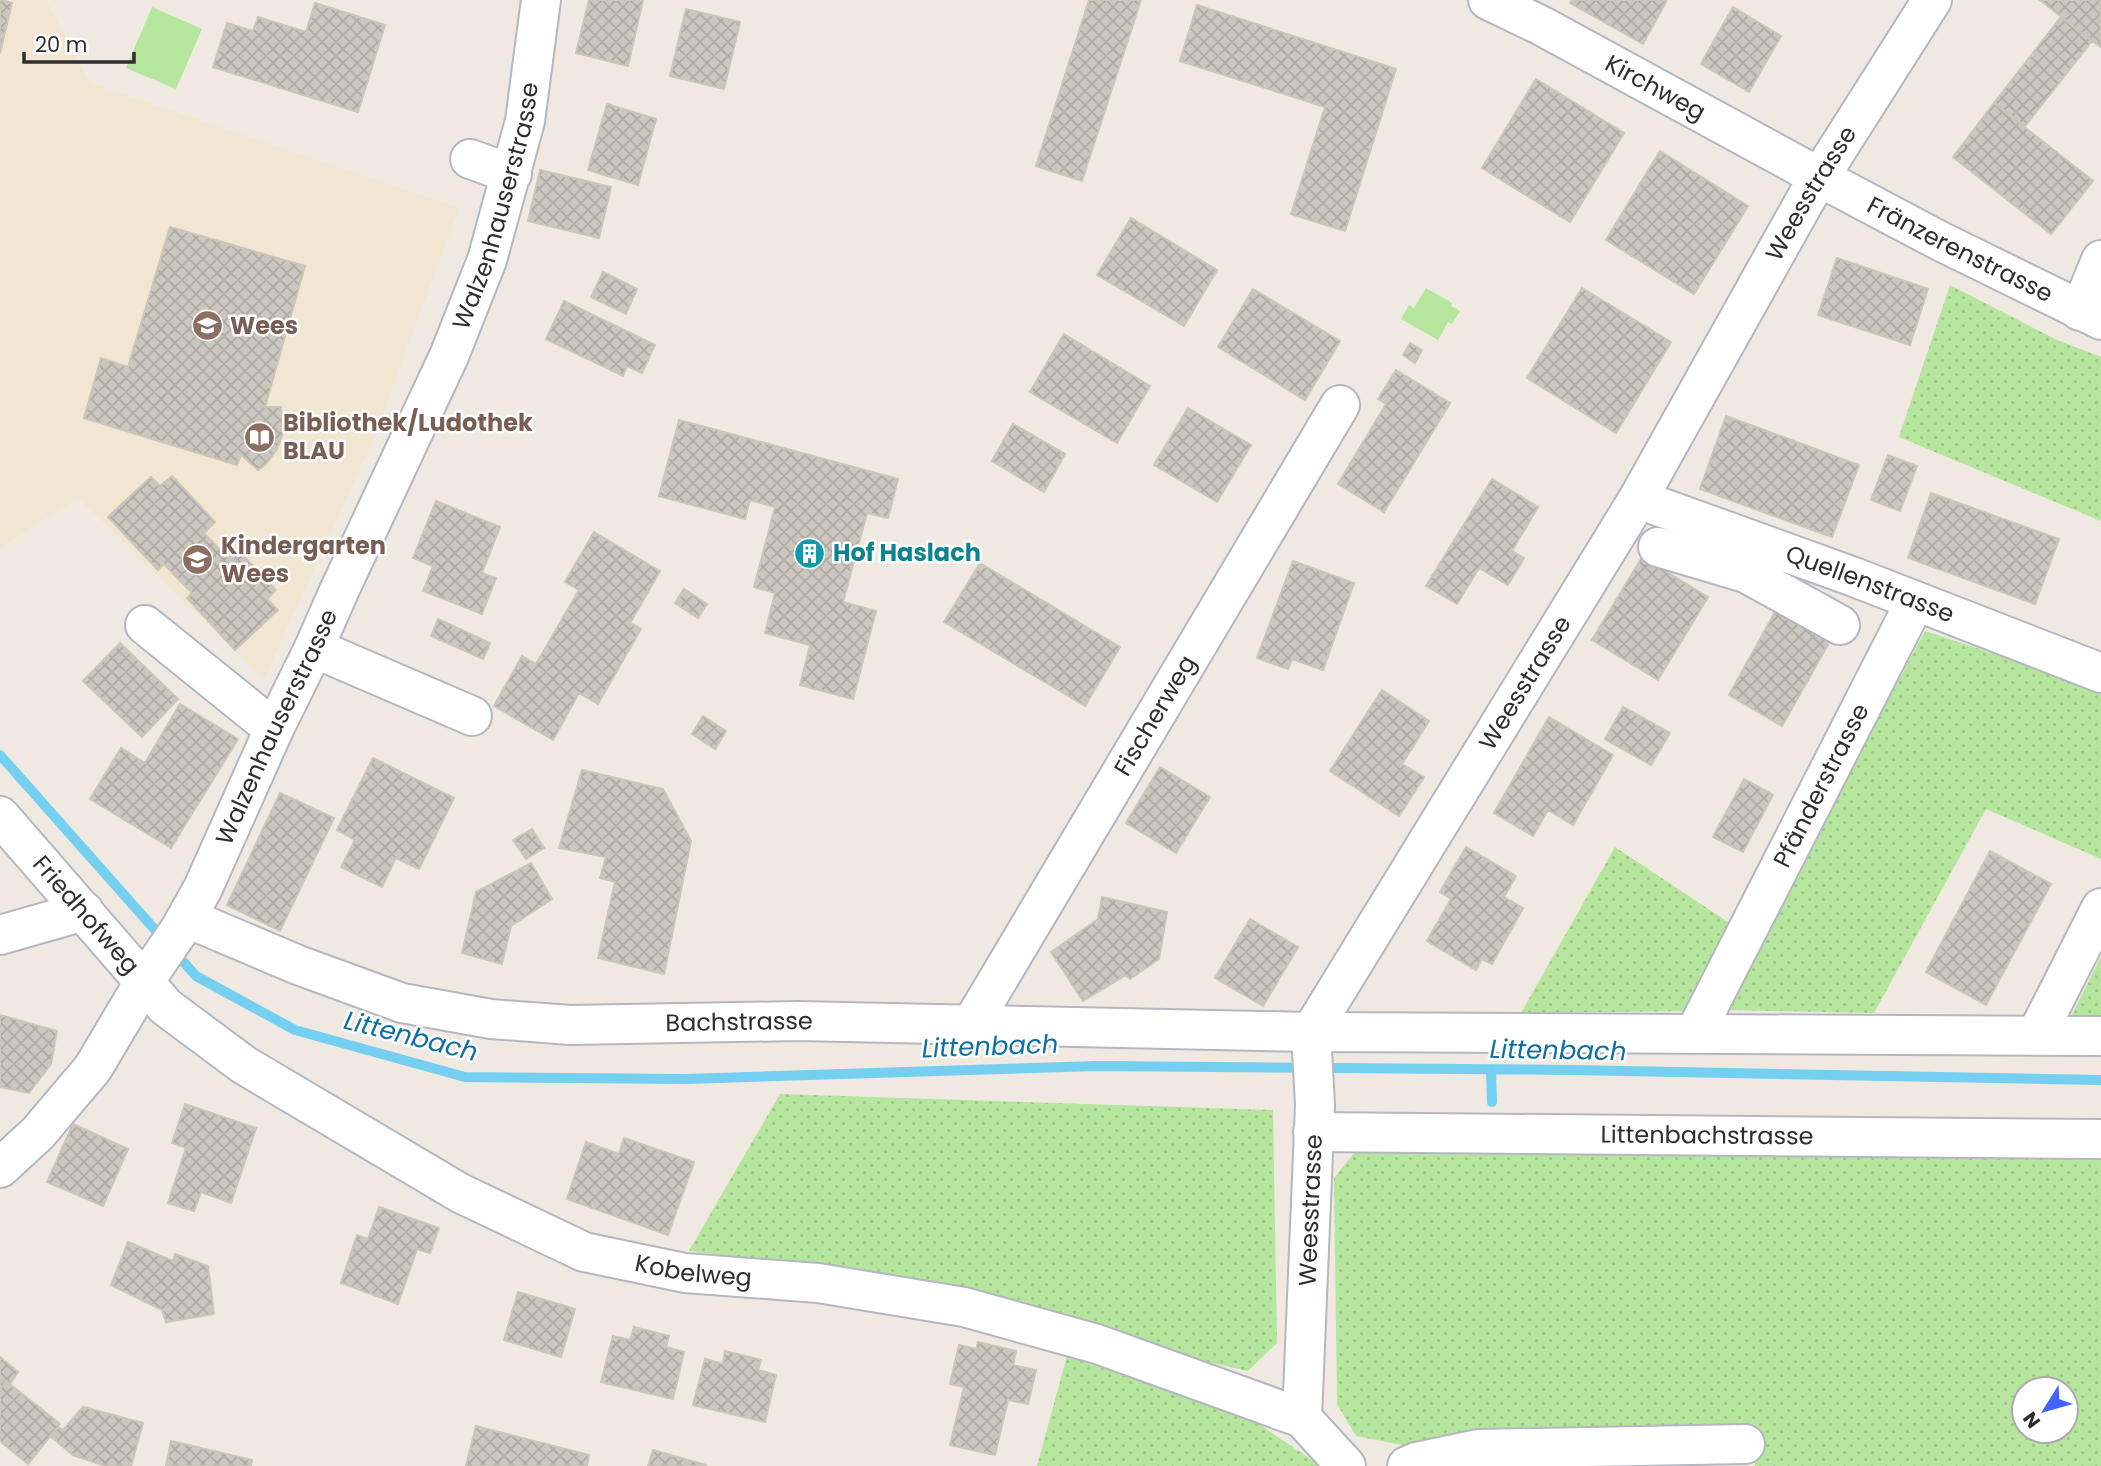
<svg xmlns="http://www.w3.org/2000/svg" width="2101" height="1466" font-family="Poppins,sans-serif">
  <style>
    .education { fill: #f0e6d1 }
    .grass { fill: url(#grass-dots); fill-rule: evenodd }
    .park { fill: #b6e59e }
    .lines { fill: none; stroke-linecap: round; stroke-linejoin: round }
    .stream { stroke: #75cff0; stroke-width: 10 }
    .building { fill: url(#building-cross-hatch); stroke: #cbc5ba; stroke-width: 2 }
    .minor-casing { stroke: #b4b7c1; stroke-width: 42 }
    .minor { stroke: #fff; stroke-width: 38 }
    .labels { text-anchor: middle; stroke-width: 5; stroke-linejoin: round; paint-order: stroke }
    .street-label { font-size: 24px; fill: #2e2e2e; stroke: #fff }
    .education-label { font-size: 24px; font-weight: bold; fill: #785e54; stroke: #fff; text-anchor: start }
    .culture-label { font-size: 24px; font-weight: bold; fill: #0d838f; stroke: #fff; text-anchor: start }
    .water-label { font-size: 26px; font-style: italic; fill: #0d6fa3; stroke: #fff }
  </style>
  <defs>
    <pattern id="grass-dots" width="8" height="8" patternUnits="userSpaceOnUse" patternTransform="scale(1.75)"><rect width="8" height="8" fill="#b6e59e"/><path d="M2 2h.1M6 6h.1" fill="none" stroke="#9dc588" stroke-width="1.8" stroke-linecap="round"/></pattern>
    <pattern id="building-cross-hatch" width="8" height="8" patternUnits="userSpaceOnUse" patternTransform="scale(1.75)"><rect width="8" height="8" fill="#cbc7bf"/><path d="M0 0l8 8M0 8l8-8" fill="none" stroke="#afaba4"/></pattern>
  </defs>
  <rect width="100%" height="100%" fill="#efe9e1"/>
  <path class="education" d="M0,0H46L90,83L459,208L371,445L264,679L78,498L0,548Z"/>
  <path class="grass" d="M1950,285L2057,340L2101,357V521L1899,437Z
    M1925,631L2101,689V859L1986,809L1874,1013L1721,1010Z
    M1615,847L1746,934L1690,1011L1521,1013Z
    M2101,957V1017L2072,1015Z
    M780,1094L1273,1110L1277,1343L1248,1371L1166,1353L952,1285L689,1251Z
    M1360,1146L2101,1153V1466H1755L1748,1430L1407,1446L1356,1436L1337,1404L1334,1178ZM2024,1389H2066V1431H2024Z
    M1067,1356L1251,1419L1321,1466H1037Z"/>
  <path class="park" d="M152,7L202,29L176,89L126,68Z
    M1426,288L1452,303L1451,306L1460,311L1452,324L1448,322L1438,340L1401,319L1409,305L1414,308Z"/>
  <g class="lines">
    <path class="stream" d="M0,755L196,976L295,1030L465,1077L686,1079L1097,1066L1572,1070L2101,1080
      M1491,1069L1492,1102"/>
  </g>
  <path class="building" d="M0,0L12,3L0,53Z
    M589,0H643L628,66L576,53Z
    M1089,0H1141L1082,181L1036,166Z
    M1572,0H1667L1643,44L1570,3Z
    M2040,0H2101V47L2092,41Z
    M315,3L385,25L358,112L213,67L227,23L253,31L258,17L306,32Z
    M1197,5L1396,69L1345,231L1291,214L1325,107L1180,61Z
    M1733,7L1781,36L1749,92L1701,64Z
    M686,9L740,22L724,89L670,76Z
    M2061,17L2092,41L2025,126L1994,103Z
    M1536,79L1624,133L1570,222L1482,168Z
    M1994,103L2093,181L2051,234L1953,157Z
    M607,104L656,119L638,185L588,170Z
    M1660,151L1748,206L1694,294L1606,240Z
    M540,170L611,187L599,238L528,221Z
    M1131,218L1217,270L1184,326L1097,275Z
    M170,227L305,266L265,407H281L284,430L277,449L266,464L258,470L241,455L237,465L84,418L101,358L128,367Z
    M1837,258L1928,289L1910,345L1818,315Z
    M603,272L637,289L626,314L591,297Z
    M1582,288L1671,342L1616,433L1527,378Z
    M1253,289L1340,341L1305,400L1218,347Z
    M564,301L655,345L642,373L627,366L623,376L546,339Z
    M1064,334L1150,386L1117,443L1030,392Z
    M1410,343L1422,350L1415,363L1403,355Z
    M1396,370L1450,403L1384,512L1338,484L1386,404L1378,399Z
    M1188,408L1251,445L1217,502L1154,465Z
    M1726,416L1859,465L1832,537L1700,489Z
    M679,420L898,479L888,518L867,513L843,602L876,611L853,699L800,685L810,645L765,633L775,593L754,587L775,507L750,500L745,519L659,496Z
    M1013,424L1065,454L1044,492L992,461Z
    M1888,455L1917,466L1900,511L1871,500Z
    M172,476L215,522L204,533L227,557L236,548L276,590L267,599L278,610L235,650L187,598L192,593L164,564L158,570L108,517L151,477L160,486Z
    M1492,479L1538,507L1512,551L1524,558L1508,585L1479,568L1457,604L1426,586Z
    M1931,493L2059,539L2035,604L1908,558Z
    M436,501L500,527L482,573L496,578L482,614L423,591L433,566L413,558Z
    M594,532L660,571L630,623L641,629L598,704L579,693L553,740L494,706L522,656L536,664L579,590L565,582Z
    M1642,557L1708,597L1658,680L1592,640Z
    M1293,561L1354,583L1323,670L1292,659L1288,669L1257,658Z
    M980,563L1120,647L1085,706L944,622Z
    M684,589L707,604L698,618L675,603Z
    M1776,610L1830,641L1782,726L1729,695Z
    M438,619L490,643L483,659L431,636Z
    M120,643L178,699L142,737L83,681Z
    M1382,690L1429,721L1402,764L1424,777L1399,816L1330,771Z
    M180,704L238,739L171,848L90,799L121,748L145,763Z
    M1623,707L1670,733L1651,765L1605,739Z
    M703,716L726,731L715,749L692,734Z
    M1549,717L1613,755L1573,825L1548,810L1533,836L1494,813Z
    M373,758L454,798L419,869L396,858L382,887L341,867L355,840L337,830Z
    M1160,767L1210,797L1176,853L1126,823Z
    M582,770L663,789L691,841L664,974L598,958L615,882L600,878L606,857L559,848Z
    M1744,779L1773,795L1743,852L1713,837Z
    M280,793L334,818L280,931L227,905Z
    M532,829L544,848L526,859L513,840Z
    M1466,847L1516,876L1504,897L1523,908L1492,964L1482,959L1476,970L1427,941L1451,899L1440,892Z
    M1990,851L2051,884L1986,1005L1926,972Z
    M531,863L552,899L511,926L502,964L462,953L476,892Z
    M1102,897L1167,912L1159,959L1130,979L1126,975L1083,1001L1051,952L1098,919Z
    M1250,919L1298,947L1263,1006L1215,978Z
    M0,1015L57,1031L51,1064L29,1093L0,1087Z
    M185,1104L256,1128L231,1203L201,1192L194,1211L168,1203L186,1148L172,1143Z
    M73,1124L128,1149L103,1206L47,1182Z
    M624,1138L694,1162L668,1235L567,1199L586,1142L619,1154Z
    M379,1207L439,1228L430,1253L417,1249L398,1304L341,1283L357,1235L368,1239Z
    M128,1242L173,1261L175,1254L208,1266L214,1314L166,1322L162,1310L111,1285Z
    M518,1292L575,1309L561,1357L504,1340Z
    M634,1327L669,1336L666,1347L684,1352L673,1399L601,1382L613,1336L630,1340Z
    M978,1342L1016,1351L1013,1365L1036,1370L1028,1404L1008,1400L995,1455L950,1445L964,1387L950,1384L959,1345L976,1349Z
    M725,1351L761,1360L758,1370L776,1375L765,1422L693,1405L705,1359L723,1364Z
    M0,1357L18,1372L10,1384L6,1381L0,1389Z
    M6,1381L60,1424L28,1464L0,1441V1389Z
    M83,1407L143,1423L131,1466H105L73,1455L50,1436L58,1427L63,1430Z
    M476,1426L589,1455L587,1466H466Z
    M171,1441L252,1460L251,1466H166Z
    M653,1450L706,1465L705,1466H648Z"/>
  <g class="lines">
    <defs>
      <g id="minor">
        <path id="s1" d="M1488,0L1542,26L1821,178L1940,241L2101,320"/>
        <path d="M470,159L512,174"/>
        <path d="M2080,311L2101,260"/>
        <path id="s2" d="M1638,499L1854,577L2101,673"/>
        <path d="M1658,547L1746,573L1761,544"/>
        <path d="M1746,573L1840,625"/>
        <path d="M145,625L274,729"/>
        <path d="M314,648L472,716"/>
        <path id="s3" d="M0,816L166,1007L244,1065L460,1193L584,1252L685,1273L818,1283L964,1307L1097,1344L1302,1418L1346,1466"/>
        <path id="s4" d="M187,918L298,965L402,1003L491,1019L570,1025L798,1021L1311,1032L2101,1036"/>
        <path d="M0,935L84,911"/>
        <path id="s5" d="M971,1025L1340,405"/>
        <path id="s6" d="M1695,1033L1915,602"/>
        <path d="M2037,1034L2101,908"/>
        <path id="s7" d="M1313,1132L2101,1139"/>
        <path id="s8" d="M0,1168L38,1133L93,1068L144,982L180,929L203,888L274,729L314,648L339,591L449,356L487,260L525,121L541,0"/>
        <path id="s9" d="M1302,1418L1315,1105L1311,1032L1638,499L1807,197L1932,0"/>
        <path d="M1407,1466L1416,1462L1478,1449L1745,1444"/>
      </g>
    </defs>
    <use href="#minor" class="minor-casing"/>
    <use href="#minor" class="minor"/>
  </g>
  <defs>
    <symbol id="school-disc" viewBox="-11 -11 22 22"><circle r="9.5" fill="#8d6e63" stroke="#fff"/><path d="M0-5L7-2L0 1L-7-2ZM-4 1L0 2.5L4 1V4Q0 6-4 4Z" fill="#fff"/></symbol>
    <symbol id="library-disc" viewBox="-11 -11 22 22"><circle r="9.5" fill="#8d6e63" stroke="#fff"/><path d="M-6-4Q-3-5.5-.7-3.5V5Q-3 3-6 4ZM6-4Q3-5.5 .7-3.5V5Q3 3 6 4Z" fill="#fff"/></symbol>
    <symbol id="building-disc" viewBox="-11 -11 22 22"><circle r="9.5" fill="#0f9aa8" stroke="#fff"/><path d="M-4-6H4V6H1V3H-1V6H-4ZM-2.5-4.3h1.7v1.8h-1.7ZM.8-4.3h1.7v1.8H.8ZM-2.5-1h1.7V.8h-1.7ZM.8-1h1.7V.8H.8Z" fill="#fff"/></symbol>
  </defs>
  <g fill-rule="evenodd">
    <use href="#school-disc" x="190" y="308" width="35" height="35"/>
    <use href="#library-disc" x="242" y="420" width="35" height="35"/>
    <use href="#building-disc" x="792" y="536" width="35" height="35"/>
    <use href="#school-disc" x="180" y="542" width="35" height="35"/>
  </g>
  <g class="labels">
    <g class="street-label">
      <text dy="8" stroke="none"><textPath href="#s1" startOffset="189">Kirchweg</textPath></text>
      <text dy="8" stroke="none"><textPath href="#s9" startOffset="1363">Weesstrasse</textPath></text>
      <text dy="8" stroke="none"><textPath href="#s8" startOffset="1092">Walzenhauserstrasse</textPath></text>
      <text dy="8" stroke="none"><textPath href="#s1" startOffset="534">Fränzerenstrasse</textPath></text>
      <text dy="8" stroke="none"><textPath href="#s2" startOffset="247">Quellenstrasse</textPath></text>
      <text dy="8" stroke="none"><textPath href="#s9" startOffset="796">Weesstrasse</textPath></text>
      <text dy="8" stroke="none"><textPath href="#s5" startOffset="360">Fischerweg</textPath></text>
      <text dy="8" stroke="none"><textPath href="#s8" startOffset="525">Walzenhauserstrasse</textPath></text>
      <text dy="8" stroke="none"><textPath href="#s6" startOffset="278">Pfänderstrasse</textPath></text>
      <text dy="8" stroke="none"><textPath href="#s3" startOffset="131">Friedhofweg</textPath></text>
      <text dy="8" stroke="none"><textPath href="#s4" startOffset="570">Bachstrasse</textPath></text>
      <text dy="8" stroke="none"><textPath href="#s7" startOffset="394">Littenbachstrasse</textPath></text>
      <text dy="8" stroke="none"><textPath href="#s9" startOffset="208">Weesstrasse</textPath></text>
      <text dy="8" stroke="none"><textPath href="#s3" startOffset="850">Kobelweg</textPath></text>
    </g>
    <g class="education-label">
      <text x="230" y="334">Wees</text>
      <text x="283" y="431">Bibliothek/Ludothek<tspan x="283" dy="28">BLAU</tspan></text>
      <text x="221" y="554">Kindergarten<tspan x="221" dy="28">Wees</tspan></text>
    </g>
    <g class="culture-label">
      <text x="833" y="561">Hof Haslach</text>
    </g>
    <g class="water-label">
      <text transform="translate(411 1036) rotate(14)" y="9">Littenbach</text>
      <text transform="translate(990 1046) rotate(-2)" y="9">Littenbach</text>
      <text transform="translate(1558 1050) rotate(1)" y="9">Littenbach</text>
    </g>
  </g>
  <g transform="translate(2045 1410) rotate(233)"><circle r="33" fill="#ffffff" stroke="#ababab" stroke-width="2"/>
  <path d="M0-5L12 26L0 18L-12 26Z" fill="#4264fb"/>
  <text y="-10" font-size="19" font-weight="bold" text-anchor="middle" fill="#2e2e2e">N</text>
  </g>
  <path d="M24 52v10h110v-10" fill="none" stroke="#2e2e2e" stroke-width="3.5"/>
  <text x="35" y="52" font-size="21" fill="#2e2e2e" stroke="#ffffff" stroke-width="5" paint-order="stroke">20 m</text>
</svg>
